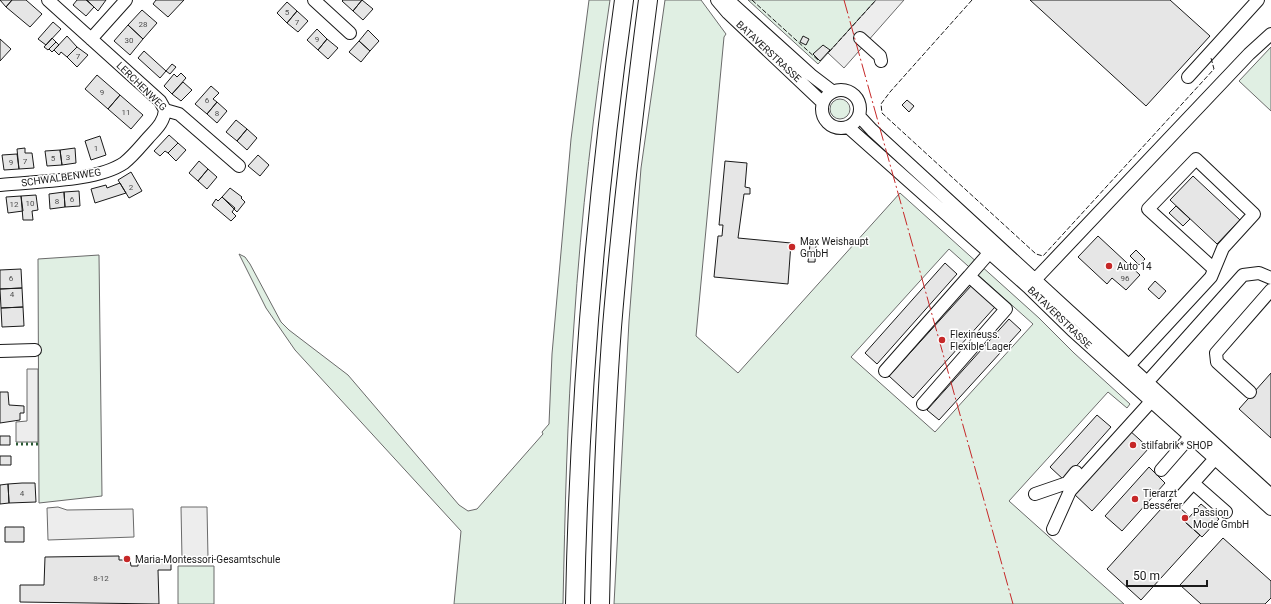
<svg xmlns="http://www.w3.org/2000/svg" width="1271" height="604" font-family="Roboto,sans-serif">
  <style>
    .green { fill: #e0efe3; stroke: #6a6a6a; fill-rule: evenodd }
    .parking { fill: #ededed; stroke: #6a6a6a }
    .building { fill: #e6e6e6; stroke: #1a1a1a }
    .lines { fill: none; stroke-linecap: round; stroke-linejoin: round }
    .minor-casing { stroke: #1a1a1a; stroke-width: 14 }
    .highway-casing { stroke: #1a1a1a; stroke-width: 20 }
    .minor { stroke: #fff; stroke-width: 12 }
    .highway { stroke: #fff; stroke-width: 18 }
    .hedge { stroke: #2b5a34; stroke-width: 3; stroke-dasharray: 2 3; stroke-linecap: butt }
    .fence { stroke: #1a1a1a; stroke-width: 1; stroke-dasharray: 5 2; stroke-linecap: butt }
    .power { stroke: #c62828; stroke-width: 1; stroke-dasharray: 14 3 2 3; stroke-linecap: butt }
    .poi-dot { fill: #c62828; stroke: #fff; stroke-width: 1.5 }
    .labels { text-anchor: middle; stroke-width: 3; stroke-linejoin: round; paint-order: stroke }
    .number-label { font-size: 8px; fill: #4d4d4d }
    .street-label { font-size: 10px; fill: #1a1a1a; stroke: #fff }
    .poi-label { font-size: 10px; fill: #1a1a1a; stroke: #fff; text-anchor: start }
  </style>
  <rect width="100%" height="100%" fill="#fff"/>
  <path class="green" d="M589,0H610C594,107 581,216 574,324C567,417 565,511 563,604H454L461,531L295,350L266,308L239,254L245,257L250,264L281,322L289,330L348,375L459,505L468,511L477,509L543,434L542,432L549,424L552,354L571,139Z
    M665,0H701L726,34L724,37L696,336L738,373L900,193L1039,318L1074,353L1130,404L1127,408L1108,392L1009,501L1124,604H614L629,321L641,168ZM949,249L1033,324L935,432L851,357Z
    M748,0H876L818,64Z
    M1271,47V111L1239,81Z
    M830 109a10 10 0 1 1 20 0a10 10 0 1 1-20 0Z
    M99,255L102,496L39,503L38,259Z
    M178,566H214V604H178Z"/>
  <path class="parking" d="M876,0H904L844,68L828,53Z
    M27,369H38V442H16V422L27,421Z
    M58,507L67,510L133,509L134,537L48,540L47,508Z
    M181,507H207L208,558L182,559Z"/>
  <path class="building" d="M0,0H12L6,7Z
    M12,0H26L42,14L30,27L6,7Z
    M77,0H86L94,7L86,16L73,5Z
    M87,0H106L98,11Z
    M156,0H184L168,17L153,4Z
    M343,0H362L353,11L342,1Z
    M362,0L373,9L363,20L353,11Z
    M1030,0H1170L1210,36L1146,106Z
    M287,2L297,11L287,23L277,13Z
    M142,10L157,23L143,39L128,25Z
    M297,11L308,21L298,32L287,23Z
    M53,22L61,29L46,45L38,39Z
    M128,25L143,39L130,55L114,41Z
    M317,29L327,39L318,50L307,40Z
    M368,30L379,41L370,51L359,41Z
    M67,36L77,47L67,57L61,52L59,55L54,50Z
    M803,36L809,39L806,45L800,42Z
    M52,38L56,42L48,50L44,47Z
    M0,39L11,49L0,61Z
    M327,39L338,48L328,59L318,50Z
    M359,41L370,51L361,62L349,52Z
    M56,42L59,45L52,52L49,49Z
    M823,45L830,50L820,61L813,54Z
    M77,47L88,55L77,67L67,57Z
    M144,51L166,71L160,78L138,58Z
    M172,64L176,67L170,74L166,71Z
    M181,73L186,78L172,94L164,86L174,74L177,77Z
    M97,75L120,95L108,109L85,89Z
    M183,82L192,90L181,101L172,94Z
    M211,86L219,93L213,99L217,102L207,114L195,104Z
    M120,95L143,115L131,129L108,109Z
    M907,100L914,106L909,112L902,105Z
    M217,102L227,111L217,123L207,114Z
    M236,120L247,129L237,141L226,132Z
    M247,129L257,138L247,150L237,141Z
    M169,135L178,143L168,153L165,151L160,156L154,151Z
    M100,136L106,155L91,160L85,141Z
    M178,143L186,150L176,161L168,153Z
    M25,148V153H32L34,168L19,169L17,149Z
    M75,148L76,163L62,165L60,150Z
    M60,150L62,165L47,166L45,151Z
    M17,154L19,169L4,170L2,155Z
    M258,155L269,165L260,176L248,166Z
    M199,161L208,169L198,181L189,173Z
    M725,161L747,163L745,187L750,188V194H744L738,238L791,243L788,284L714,277L718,236H722L723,225H719Z
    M208,169L217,177L207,189L198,181Z
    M131,172L142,191L129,198L118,180Z
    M1193,176L1240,220L1217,244L1170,200Z
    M120,183L126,193L95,203L91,189L106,185L107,188Z
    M230,188L242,197L241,198L245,202L237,212L222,197Z
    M79,191L80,206L65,207L64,192Z
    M64,192L65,207L50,209L49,194Z
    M36,195L38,210L32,211L33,220H23L21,196Z
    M21,196L23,211L8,213L6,197Z
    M222,197L235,208L232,212L236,216L231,221L212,205L216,199L218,201Z
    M1176,206L1190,219L1183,226L1169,213Z
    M1098,236L1140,275L1126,290L1112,278L1107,284L1078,257Z
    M810,245H816L815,262H808Z
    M1136,250L1145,259L1139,265L1130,256Z
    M945,263L957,274L877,364L865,353Z
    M21,269L22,288L0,289V270Z
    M1155,281L1166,291L1159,299L1148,289Z
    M971,286L995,307L913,398L889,376Z
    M22,288L23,307L1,308L0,289Z
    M23,307L24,326L2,327L1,308Z
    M1009,319L1021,330L939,420L927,410Z
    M1271,373V438L1239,409Z
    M0,392H8L9,405L24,406V413H20V420L0,423Z
    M1097,415L1111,427L1064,480L1050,467Z
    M1129,430L1149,448L1092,511L1073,493Z
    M0,436H10V445H0Z
    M0,456H11V465H0Z
    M1149,467L1165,483L1122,531L1105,516Z
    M22,483H35L36,502L9,503L8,484Z
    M8,484L9,503L0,504V485Z
    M1170,499L1190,517L1185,522L1200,535L1141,600L1107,569Z
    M1201,504L1219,519L1202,537L1185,522Z
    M5,527H24V542H5Z
    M1223,538L1271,581V598L1265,604H1201L1180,585Z
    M119,556V560H130L131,566H138V560L171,561V570H158L159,604L20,602V585H44L45,557Z"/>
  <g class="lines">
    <defs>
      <path id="minor" d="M48,0L160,101L165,110L179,114L239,166
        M314,0L350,33
        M717,0L728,13L822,102
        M728,0L811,75L832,91
        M860,38L880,56L881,61
        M91,39L126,0
        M1188,77L1258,0
        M822 109a19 19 0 1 1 38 0a19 19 0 1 1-38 0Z
        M859,116L872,130C1005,252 1137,374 1271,495
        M848,127L1028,287L1072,330L1271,509
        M0,185C34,181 96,182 124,163C133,156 140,147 148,138C155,130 164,123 165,110
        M969,276L990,252
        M1031,284L1249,54L1271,34
        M0,351L35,350
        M885,371L969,276L1006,309L923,404
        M1123,372L1211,277L1223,248L1254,214L1196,159L1148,209L1214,269
        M1142,388L1243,275L1259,273L1271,278
        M1250,392L1217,362L1216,353L1271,290
        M1161,470L1195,431
        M1193,483L1226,512
        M1035,494L1067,483L1076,472
        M1177,501L1220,453
        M1053,529L1070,491L1156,396"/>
      <path id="highway" d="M575,604C579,402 596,200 624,0
        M600,604C602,512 605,419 612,327C621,218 634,109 648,0"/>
    </defs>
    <use href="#minor" class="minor-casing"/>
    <use href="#highway" class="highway-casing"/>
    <use href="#minor" class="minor"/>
    <use href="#highway" class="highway"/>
    <path class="hedge" d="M16,444H38"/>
    <path class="fence" d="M752,0L818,60
      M972,0L890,92L881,104L882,113L1036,254L1043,256L1214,69L1211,58
      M829,52L876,0"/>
    <path class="power" d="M844,0L1013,604"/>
  </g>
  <g class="poi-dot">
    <circle cx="792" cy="247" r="4"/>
    <circle cx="1109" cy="266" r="4"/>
    <circle cx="942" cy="340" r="4"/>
    <circle cx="1133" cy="445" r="4"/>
    <circle cx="1135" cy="499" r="4"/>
    <circle cx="1185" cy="518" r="4"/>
    <circle cx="127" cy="559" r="4"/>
  </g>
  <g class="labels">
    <g class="number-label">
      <text x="287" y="15">5</text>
      <text x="297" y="25">7</text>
      <text x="143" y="27">28</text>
      <text x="317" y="42">9</text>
      <text x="129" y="43">30</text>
      <text x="78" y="59">7</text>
      <text x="102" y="95">9</text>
      <text x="207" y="103">6</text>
      <text x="126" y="115">11</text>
      <text x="217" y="116">8</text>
      <text x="96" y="151">1</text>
      <text x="68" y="160">3</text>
      <text x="53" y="161">5</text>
      <text x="25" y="164">7</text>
      <text x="11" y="165">9</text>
      <text x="131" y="190">2</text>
      <text x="72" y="202">6</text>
      <text x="57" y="204">8</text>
      <text x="30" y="206">10</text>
      <text x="14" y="207">12</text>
      <text x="11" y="281">6</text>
      <text x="1125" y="281">96</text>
      <text x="12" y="297">4</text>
      <text x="22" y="496">4</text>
      <text x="101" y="581">8-12</text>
    </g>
    <g class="street-label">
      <text transform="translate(769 51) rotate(43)" y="4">BATAVERSTRASSE</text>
      <text transform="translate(142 86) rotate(44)" y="4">LERCHENWEG</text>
      <text transform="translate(61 177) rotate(-8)" y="4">SCHWALBENWEG</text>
      <text transform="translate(1060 317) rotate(44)" y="4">BATAVERSTRASSE</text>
    </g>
    <g class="poi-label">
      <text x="800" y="245">Max Weishaupt<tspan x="800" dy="12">GmbH</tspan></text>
      <text x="1117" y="270">Auto 14</text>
      <text x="950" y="338">Flexineuss.<tspan x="950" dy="12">Flexible Lager</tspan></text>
      <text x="1141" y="449">stilfabrik* SHOP</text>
      <text x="1143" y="497">Tierarzt<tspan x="1143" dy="12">Besserer</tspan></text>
      <text x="1193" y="516">Passion<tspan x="1193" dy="12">Mode GmbH</tspan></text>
      <text x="135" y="563">Maria-Montessori-Gesamtschule</text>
    </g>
  </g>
  <path d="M1127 580v6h80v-6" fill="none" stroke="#1a1a1a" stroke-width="2"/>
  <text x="1133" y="580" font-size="12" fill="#1a1a1a" stroke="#ffffff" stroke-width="3" paint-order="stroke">50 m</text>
</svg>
